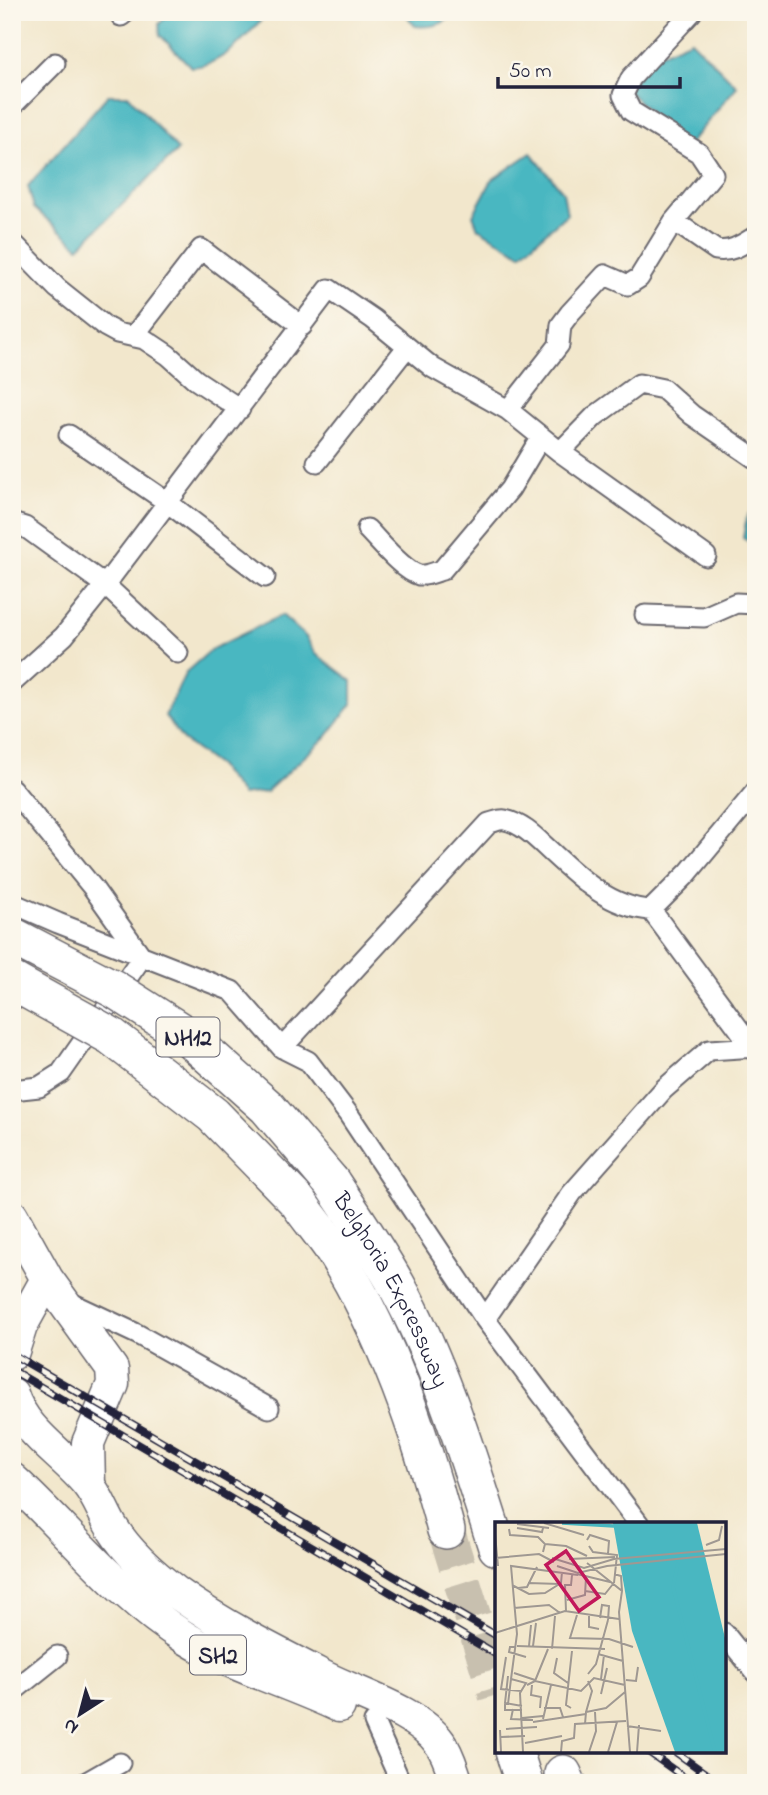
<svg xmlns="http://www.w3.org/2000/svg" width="768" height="1795" font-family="'Indie Flower',sans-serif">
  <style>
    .water { fill: #49b7c1; stroke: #366c7e; stroke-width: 2 }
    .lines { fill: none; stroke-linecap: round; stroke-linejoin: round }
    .motorway-tunnel { stroke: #c8c0af; stroke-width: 37; stroke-dasharray: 37 18; stroke-linecap: butt }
    .minor-casing { stroke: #6b676e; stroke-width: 23 }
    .primary-casing { stroke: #6b676e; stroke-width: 35 }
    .motorway-casing { stroke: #6b676e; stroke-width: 40 }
    .minor { stroke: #fff; stroke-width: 19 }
    .primary { stroke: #fff; stroke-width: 32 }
    .motorway { stroke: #fff; stroke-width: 37 }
    .rail-casing { stroke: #22223b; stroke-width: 8 }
    .rail { stroke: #fbf7ec; stroke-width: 5; stroke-dasharray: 16; stroke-linecap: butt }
    .motorway-bridge-casing { stroke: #6b676e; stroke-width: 40; stroke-linecap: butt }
    .motorway-bridge { stroke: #fff; stroke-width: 37 }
    .labels { text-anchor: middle; stroke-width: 7; stroke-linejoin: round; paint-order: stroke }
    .shield { fill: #fbf7ec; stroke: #636270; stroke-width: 2 }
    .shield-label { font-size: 23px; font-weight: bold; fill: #22223b }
    .street-label { font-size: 24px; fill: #22223b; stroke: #fbf7ec }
    .inset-river { fill: none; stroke: #49b7c1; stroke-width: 3.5 }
    .inset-road { fill: none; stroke: #9f9892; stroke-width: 2 }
    .view { fill: #c2185b; fill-opacity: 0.15; stroke: #c2185b; stroke-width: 3.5 }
    .inset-edge { fill: none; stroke: #22223b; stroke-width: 3.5 }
  </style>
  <rect width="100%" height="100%" fill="#fbf7ec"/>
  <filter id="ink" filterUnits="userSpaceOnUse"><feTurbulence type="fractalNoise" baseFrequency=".0143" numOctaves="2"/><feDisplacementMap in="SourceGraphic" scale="14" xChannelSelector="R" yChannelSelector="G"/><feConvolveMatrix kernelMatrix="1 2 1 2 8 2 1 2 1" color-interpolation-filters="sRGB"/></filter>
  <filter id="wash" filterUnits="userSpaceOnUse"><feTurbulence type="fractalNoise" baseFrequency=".00686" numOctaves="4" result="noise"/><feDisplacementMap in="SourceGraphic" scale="28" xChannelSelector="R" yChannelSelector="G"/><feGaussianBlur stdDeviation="1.57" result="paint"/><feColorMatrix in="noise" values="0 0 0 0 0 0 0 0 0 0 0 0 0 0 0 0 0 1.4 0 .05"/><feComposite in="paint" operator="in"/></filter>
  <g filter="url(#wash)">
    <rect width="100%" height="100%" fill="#f2e7cc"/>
    <path class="water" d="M171,12H268C248,35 223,66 191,67L160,35L159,24Z
      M404,12H456C444,25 431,28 415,26Z
      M691,40L737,86L686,148L627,90L652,57Z
      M108,95H128L178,150L79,247L34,208L28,186Z
      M531,153L563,192L567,214L521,254L478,228L473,215L492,180Z
      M756,504V546L743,538L747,517Z
      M282,615L306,637L316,654L352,681V704L326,737L266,792L242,795L218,766L183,740L165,716L186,672L212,649Z"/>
  </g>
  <g filter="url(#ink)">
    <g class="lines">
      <path class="motorway-tunnel" d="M446,1530L497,1695"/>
      <defs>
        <path id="minor" d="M121,16L126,12
          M12,106L55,63
          M674,221L716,250C731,253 743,244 756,236
          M12,242L57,288L106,327L117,333L144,339L168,355L196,380L240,409
          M133,337L201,249L302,326
          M508,410L559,345L561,325L570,313L605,275L628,285L639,278L674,221L713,174L699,153L631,111L623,95L631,78L692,12
          M69,435L167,502L265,577
          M560,452L706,556
          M317,462L407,347
          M12,523L25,527L105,585L178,653
          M367,529C379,541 403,571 419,575C427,576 435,572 442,570L510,489L541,437
          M645,615L704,617L736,603L756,604
          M12,683L64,636L105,585L329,289L373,319L433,368L508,410L560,452L595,416L639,384L663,389L692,415L756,459
          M12,789L93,888L142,957L61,1073L39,1087L12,1090
          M12,903L58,923L232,991L282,1048L308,1061L349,1115L485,1319L639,1524
          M651,910L756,1052
          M282,1048L489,823C494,822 500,819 505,820C523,824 536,838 549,850C578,877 610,908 651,910L688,873L756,791
          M69,1302L137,1334L269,1408
          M485,1319L572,1193L664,1089L709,1050L756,1047
          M724,1633L756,1673
          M12,1692L57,1656
          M374,1722L401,1783
          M85,1783L120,1763"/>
        <path id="primary" d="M12,1216L47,1279L112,1369L113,1384L88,1443L89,1485
          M12,1354L21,1326L47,1279
          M12,1394C23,1431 63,1454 87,1483C98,1496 104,1515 113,1529C129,1554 154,1576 177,1593C223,1626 275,1652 326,1678C360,1695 418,1712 440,1743C449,1755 452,1770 457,1783
          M12,1479C70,1532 118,1596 186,1638C233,1667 289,1682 339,1706"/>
        <g id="motorway">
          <path id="s1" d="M331,1182C354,1216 377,1250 397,1286C441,1366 469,1460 497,1547"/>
          <path d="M298,1202C309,1218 322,1233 333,1249C387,1335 420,1433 446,1530"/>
          <path d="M514,1751L524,1783"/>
          <path d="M563,1774L567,1783"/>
        </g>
      </defs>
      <use href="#minor" class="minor-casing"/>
      <use href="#primary" class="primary-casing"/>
      <use href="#motorway" class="motorway-casing"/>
      <use href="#minor" class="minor"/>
      <use href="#primary" class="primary"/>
      <use href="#motorway" class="motorway"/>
      <defs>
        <path id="rail" d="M12,1354L497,1636
          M12,1370L497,1655
          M647,1751L692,1783
          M674,1751L719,1783"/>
      </defs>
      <use href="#rail" class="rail-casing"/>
      <use href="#rail" class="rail"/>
      <defs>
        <path id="motorway-bridge" d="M12,936L114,989L186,1035L267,1107L331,1182
          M12,981L111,1036L213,1115L298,1202"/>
      </defs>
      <use href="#motorway-bridge" class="motorway-bridge-casing"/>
      <use href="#motorway-bridge" class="motorway-bridge"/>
    </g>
  </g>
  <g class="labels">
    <g class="shield">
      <rect x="156.5" y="1017.5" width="63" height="39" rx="5"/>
      <rect x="190" y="1635.5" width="56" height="39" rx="5"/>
    </g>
    <g class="shield-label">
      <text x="188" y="1045">NH12</text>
      <text x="218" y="1663">SH2</text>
    </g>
    <g class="street-label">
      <text dy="8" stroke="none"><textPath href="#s1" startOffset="124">Belghoria Expressway</textPath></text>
    </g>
  </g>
  <g transform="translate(495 1522)">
    <rect width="231" height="231" fill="#f2e7cc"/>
    <path d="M118,1H202L231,120V230H180L137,109Z" fill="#49b7c1"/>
    <path class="inset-river" d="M67,1L119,4M183,41L178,65L220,230"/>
    <path class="inset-road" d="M49,1L89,13M22,2L54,6M22,6L47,10L48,6M14,7L15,13L43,15L50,22L48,30M0,12L3,44M92,18L95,13L114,19L113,32M50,22L71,24L92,34M211,23L224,18L227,4M94,24L98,30L122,33L119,61M0,36L44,32L59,40M57,36L89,46L119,37L231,27M74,37L120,35M92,41L127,69L124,90L135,230M62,44L83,51L112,44L231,32M82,52L115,60M119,52L126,54L127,69M33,61L65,62M17,63L34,72L50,71L66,61L67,50M23,66L32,65L42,45M90,69L110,72L118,62M72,78L90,73L91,55M19,86L54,83L65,91M71,89L70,63H76L77,53M82,93L75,116L114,117L138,125M94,94V105L104,107M105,96L107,83L114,84L113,98M0,111L70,89L124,97M22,124L110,127M34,124L36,103M38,124L41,101M21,125H15L14,130L31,135M57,127L60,94M103,132L128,139M11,135L6,167L26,169M62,136L59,151L73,161M19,151L40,158M93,152L101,142L113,98M13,154L10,181L27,184M106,157L109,133M131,158L141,159L143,145M40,159L53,127M32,163L40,159L86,169L99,156L130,163M37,163L36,173L46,175L45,186M106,172L112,146M10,181V188H27M13,182L16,157M49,186H65L68,195M76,186L71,183L77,129M18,187L16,197L38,198M91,190L97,169L93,159M27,196L48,194M48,197L56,163M38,200L91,192M90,202L91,190L111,186L130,170M132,204L166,209M11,207L42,205M5,208L6,230M6,215L30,214M30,221L67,214M28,230L25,171L31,161L16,157L22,112L16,44L83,53M66,230L67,219L79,216L80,202L131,199M94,230L101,209L100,190M113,230L122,200M142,230L144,203"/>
    <path class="view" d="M71,29L104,75L84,89L51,43Z"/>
    <rect width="231" height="231" class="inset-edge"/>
  </g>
  <rect width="768" height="1795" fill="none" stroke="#fbf7ec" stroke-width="42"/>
  <g transform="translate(80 1714) rotate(216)" stroke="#fbf7ec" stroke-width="5" paint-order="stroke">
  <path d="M0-5L12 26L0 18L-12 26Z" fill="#22223b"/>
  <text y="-10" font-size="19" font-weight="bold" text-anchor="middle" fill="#22223b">N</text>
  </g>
  <path d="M498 77v10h182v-10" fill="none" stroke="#22223b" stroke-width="3.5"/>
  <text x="509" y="77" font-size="21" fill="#22223b" stroke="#fbf7ec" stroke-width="5" paint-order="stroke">50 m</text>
</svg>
